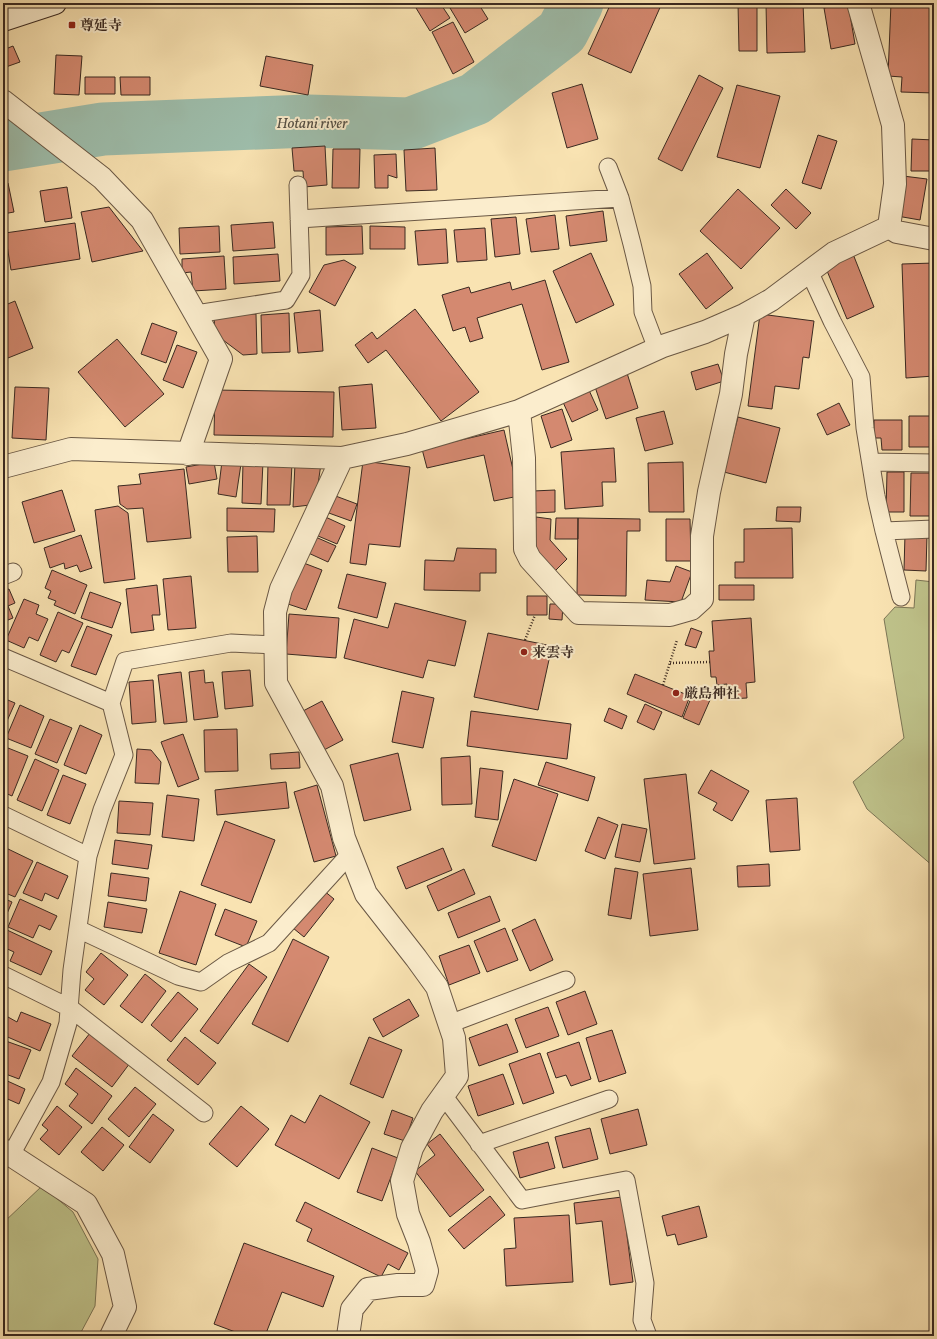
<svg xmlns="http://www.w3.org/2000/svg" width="937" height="1339" font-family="Vollkorn,'Noto Serif JP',serif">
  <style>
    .green { fill: #bfc38b; stroke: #7c7656 }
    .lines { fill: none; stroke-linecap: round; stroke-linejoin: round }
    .river { stroke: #9ebeac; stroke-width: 53 }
    .building { fill: #d48970; stroke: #3a2921 }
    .lane-casing { stroke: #6a5845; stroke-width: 19 }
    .street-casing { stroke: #6a5845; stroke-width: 24 }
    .secondary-casing { stroke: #3a2921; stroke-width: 24 }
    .path { stroke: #3a2921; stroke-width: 2.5; stroke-dasharray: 1 2; stroke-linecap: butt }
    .lane { stroke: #fbedcd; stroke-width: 17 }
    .street { stroke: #fbedcd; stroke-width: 22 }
    .secondary { stroke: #fbedcd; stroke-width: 22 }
    .poi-dot { fill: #8f2418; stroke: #fbedcd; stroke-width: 1.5 }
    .labels { text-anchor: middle; stroke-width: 4; stroke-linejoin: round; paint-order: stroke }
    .poi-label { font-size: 14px; font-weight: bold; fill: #3a2921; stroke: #fbedcd; text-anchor: start }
    .water-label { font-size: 15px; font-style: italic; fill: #534e44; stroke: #fbedcd }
  </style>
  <rect width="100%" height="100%" fill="#f9e3b2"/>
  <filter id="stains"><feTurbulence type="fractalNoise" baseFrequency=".005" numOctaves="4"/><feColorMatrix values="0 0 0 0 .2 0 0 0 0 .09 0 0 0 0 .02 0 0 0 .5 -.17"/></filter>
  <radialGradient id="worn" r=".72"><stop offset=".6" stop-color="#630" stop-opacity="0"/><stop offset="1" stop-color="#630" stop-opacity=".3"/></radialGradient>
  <path class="green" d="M916,580L934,582V867L867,809L853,782L904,738L884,619L895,607L914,608Z
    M42,1186L73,1212L98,1259L95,1306L79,1336H3V1223Z"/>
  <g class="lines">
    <path class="river" d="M3,145L103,129L308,121L410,124L475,99L562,32L577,3"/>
  </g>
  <path class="building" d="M413,3H440L450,18L430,31Z
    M459,3H478L488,19L465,33L450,8Z
    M611,3H662L631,73L588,54Z
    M738,3H757V51H739Z
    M803,3L805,52L767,53L766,4Z
    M848,3L855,44L831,49L824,8Z
    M891,3H934V93L901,92L902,77L888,76Z
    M453,22L474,62L453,74L432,32Z
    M13,46L20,62L3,68V50Z
    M56,55L82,56L79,95L54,94Z
    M266,56L313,65L308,95L260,86Z
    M699,75L723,88L682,171L658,159Z
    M85,77H115V94H85Z
    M120,77H150V95H121Z
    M582,84L598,139L567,148L552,93Z
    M737,85L780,96L760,168L717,157Z
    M818,135L837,141L821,189L802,183Z
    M912,139L934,140V208H931L933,171H911Z
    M325,146L327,185L304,187L303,171H294L292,148Z
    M435,148L437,190L406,191L404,150Z
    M333,149H360L359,188H332Z
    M396,154L397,178L388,175V188H375L374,155Z
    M903,176L927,179L920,220L897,216Z
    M8,183L14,212L3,214V185Z
    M67,187L72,218L45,222L40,191Z
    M738,189L780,228L741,269L700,231Z
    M786,189L811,213L796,229L771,205Z
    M109,207L143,251L92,262L81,212Z
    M603,211L607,241L570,246L566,216Z
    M555,215L559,249L531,252L526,219Z
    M516,217L520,254L495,257L491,219Z
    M273,222L275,248L233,251L231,225Z
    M75,223L80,259L11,270L5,233Z
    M219,226L220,252L180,254L179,228Z
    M362,226L363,254L326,255V227Z
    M370,226L405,227V249H370Z
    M485,228L487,260L457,262L454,230Z
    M446,229L448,263L418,265L415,231Z
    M591,253L614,305L576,323L553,271Z
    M707,253L733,288L706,309L679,274Z
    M278,254L280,281L234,284L233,257Z
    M853,254L874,307L847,319L825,266Z
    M224,256L226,289L193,291L191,272L182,273V259Z
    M344,260L356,267L335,306L309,292L324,265Z
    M934,263V376L906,378L902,264Z
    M545,280L569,362L542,370L522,304L477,318L483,338L470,342L465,327L453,331L442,295L469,287L471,293L510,282L512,290Z
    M15,301L33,348L3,360V306Z
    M415,309L479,392L441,421L386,350L368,363L355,345L372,332L377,339Z
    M320,310L323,351L298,353L294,313Z
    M289,313L290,352L262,353L261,315Z
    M256,314L257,354L243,355L215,334L214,315Z
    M760,314L814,321L809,358L803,357L799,389L775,386L772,409L748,406Z
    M152,323L177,332L166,363L141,354Z
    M117,339L164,394L125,427L78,372Z
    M177,345L197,352L183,388L163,380Z
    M718,364L724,381L696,390L691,372Z
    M627,373L638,408L606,419L594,384Z
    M3,380H6L5,438L3,439Z
    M372,384L376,428L342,430L339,387Z
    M15,387L49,388L46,440L12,438Z
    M588,388L598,410L572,422L562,400Z
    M215,390L334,392L333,437L214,435Z
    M839,403L850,425L827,435L817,414Z
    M562,409L572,440L551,448L541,416Z
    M664,411L673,444L645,451L636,418Z
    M909,416H934V447H909Z
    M738,417L780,428L766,483L724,472Z
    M874,420H902V450H882L881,438H874Z
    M504,430L519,496L494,501L484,455L427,468L422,449Z
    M614,448L616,482H602L603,506L565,509L561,452Z
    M222,461L241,464L236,497L218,494Z
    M363,461L410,467L400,547L369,544L366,565L350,563Z
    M214,462L217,479L189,484L186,467Z
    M243,462H263L261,504L242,503Z
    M683,462L684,512H649L648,463Z
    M268,463H292L290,505H267Z
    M295,463L321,464L318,484L310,505L293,507Z
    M184,469L191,538L147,542L143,508L127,509L120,504L118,486L141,484L139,474Z
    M887,472H904V512H886Z
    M911,473H931L930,516H910Z
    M62,490L75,531L34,543L22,502Z
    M555,490V512L534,513L533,491Z
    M333,495L357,504L351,521L326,512Z
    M118,506L128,513L135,579L104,583L95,510Z
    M777,507H801L800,522L776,521Z
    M227,508L275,509L274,532L227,531Z
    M319,514L345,526L337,544L311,533Z
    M536,517L551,519L550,540L567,559L555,571L533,549Z
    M556,518H578V539H555Z
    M578,518L640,519V531H627L626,596L577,595Z
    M666,519H690L691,561H666Z
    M792,528L793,578H735V562H744V529Z
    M905,534L927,535L926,571L904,570Z
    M81,535L92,568L80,572L77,565L65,569L64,563L50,568L44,548Z
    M311,535L336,546L328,562L304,551Z
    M931,535H934V572L930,571Z
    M257,536L258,572H228L227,537Z
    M457,548L496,549V573H480V591L424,590L425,560L454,561Z
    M301,562L322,570L306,610L285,603Z
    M676,566L692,572L681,602L645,600L647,580L670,582Z
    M52,570L87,585L75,614L54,605L56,601L48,598L51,591L45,588Z
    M347,574L386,583L377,618L338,608Z
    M191,576L196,628L168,630L163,579Z
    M157,585L160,615H152L154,630L131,633L126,589Z
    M719,585H754V600H719Z
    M9,589L15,603L8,606L13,618L3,622V591Z
    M90,592L121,603L112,628L81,618Z
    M527,596H547V615H527Z
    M24,599L39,605L36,614L48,619L38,641L29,637L24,648L6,640Z
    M395,603L466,621L455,666L428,660L423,678L344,658L354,619L388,628Z
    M550,604H563L562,620L549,619Z
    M58,612L83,623L69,653L62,650L56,662L40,655Z
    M289,614L339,618L336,658L286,654Z
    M751,618L755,682L746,683L747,698L728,699L727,684L717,685L716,677H711L709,651H714L712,621Z
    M87,626L112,635L96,675L71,666Z
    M691,628L702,632L696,648L685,645Z
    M488,633L552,646L538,710L474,697Z
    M204,670L205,683L213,682L218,717L194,720L189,672Z
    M250,670L253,706L225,709L222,672Z
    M181,672L187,722L164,724L158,675Z
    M635,674L690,696L682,717L627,694Z
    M153,680L156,722L132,724L129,682Z
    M402,691L434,698L423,748L392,742Z
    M693,693L710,700L699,725L683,718Z
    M3,698L15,703L3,730Z
    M322,701L343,740L324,750L303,711Z
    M645,704L662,712L654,730L637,722Z
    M20,705L44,716L31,748L6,738Z
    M609,708L627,716L622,729L604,721Z
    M471,711L571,724L567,759L467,746Z
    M50,719L72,728L57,763L35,754Z
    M80,725L102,735L86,774L64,765Z
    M237,729L238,771L205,772L204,730Z
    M183,734L199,779L178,787L161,742Z
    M3,746L28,756L12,796L3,792Z
    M137,749L151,750L161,762L159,784L135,783Z
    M299,752L300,768L271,769L270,754Z
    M398,753L411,810L364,821L350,765Z
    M470,756L472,804L442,805L441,758Z
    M35,759L59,770L42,811L17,800Z
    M546,762L595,777L588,801L538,785Z
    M480,768L503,771L498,820L475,817Z
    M711,770L749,791L732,821L713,810L717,803L698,793Z
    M686,774L695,859L654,864L644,779Z
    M63,775L86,784L70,824L47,815Z
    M514,779L558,794L536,861L492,846Z
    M286,782L289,808L217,815L215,790Z
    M317,785L336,856L314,862L294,792Z
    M167,795L199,799L194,841L162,837Z
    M797,798L800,850L770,852L766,800Z
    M119,801L153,803L150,835L117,833Z
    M598,817L618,825L605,859L585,851Z
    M225,821L275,840L251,903L201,885Z
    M622,824L647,829L640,862L615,857Z
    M115,840L152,845L148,869L112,864Z
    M6,848L33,861L15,897L3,892V855Z
    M443,848L452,870L406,889L397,867Z
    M37,862L68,876L58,899L45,893L42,901L23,893Z
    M769,864L770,886L738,887L737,866Z
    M615,868L638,872L631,919L608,915Z
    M691,868L698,930L650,936L643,874Z
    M464,869L475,894L438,911L427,886Z
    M111,873L149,878L146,901L108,896Z
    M323,890L334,899L304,937L293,928Z
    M180,891L216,904L196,965L159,953Z
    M490,896L500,921L458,938L448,913Z
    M3,898L12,902L3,923Z
    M20,899L57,916L50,930L39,925L33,938L8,927Z
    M108,902L147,909L142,933L104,927Z
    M225,909L257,921L246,947L215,935Z
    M535,919L553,960L530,971L512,930Z
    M505,928L518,960L487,972L474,941Z
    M7,930L52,951L41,975L10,961L14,952L3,947V940Z
    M293,939L329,957L288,1042L252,1024Z
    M469,945L480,973L449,985L439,956Z
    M101,953L128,975L104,1005L85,990L94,979L86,972Z
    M249,964L267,977L218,1044L200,1031Z
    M145,974L166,991L142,1023L120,1006Z
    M585,991L597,1024L568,1035L556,1002Z
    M178,992L198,1009L171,1042L151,1025Z
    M409,999L419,1016L383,1037L373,1019Z
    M548,1007L559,1036L526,1048L515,1019Z
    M21,1012L51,1024L40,1051L3,1035V1029L8,1017L17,1022Z
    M507,1024L518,1052L479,1066L469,1038Z
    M612,1030L626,1073L599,1082L586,1038Z
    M90,1033L130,1063L112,1087L72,1056Z
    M185,1037L216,1063L198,1085L167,1060Z
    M369,1037L402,1050L383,1098L350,1084Z
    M3,1040L31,1050L19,1079L3,1073Z
    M579,1042L591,1079L571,1086L566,1075L556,1078L547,1053Z
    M540,1053L554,1093L523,1104L509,1064Z
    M76,1068L112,1096L92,1124L69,1106L78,1094L65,1084Z
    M503,1074L514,1104L478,1116L468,1086Z
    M3,1079L25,1089L19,1104L3,1097Z
    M135,1087L156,1104L129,1137L108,1119Z
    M320,1095L370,1122L339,1179L275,1145L291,1115L305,1123Z
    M57,1106L82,1127L59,1155L40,1139L48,1130L42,1125Z
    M241,1106L269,1129L237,1167L209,1144Z
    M638,1109L647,1145L610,1154L601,1119Z
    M392,1110L413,1118L405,1141L384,1134Z
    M153,1114L174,1130L150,1163L129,1147Z
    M102,1127L124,1145L103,1171L81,1152Z
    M590,1128L598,1159L563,1168L555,1137Z
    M440,1134L484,1190L450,1217L415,1171L435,1155L427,1144Z
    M548,1142L555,1168L520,1178L513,1152Z
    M372,1148L398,1158L382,1201L357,1192Z
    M490,1196L505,1215L464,1249L448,1230Z
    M622,1197L633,1282L610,1285L602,1221L576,1224L574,1203Z
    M305,1202L408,1253L399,1270L388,1264L381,1277L307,1241L312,1229L296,1221Z
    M699,1206L707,1237L678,1245L675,1234L667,1236L662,1216Z
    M569,1215L573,1282L506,1286L504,1249L516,1248L514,1218Z
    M244,1243L334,1276L323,1307L282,1292L265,1336H246L214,1324Z"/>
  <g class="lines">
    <defs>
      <path id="lane" d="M608,167L620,198L632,244L642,286L643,312L657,349
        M299,219L620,198
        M809,271L832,321L861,377L865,428L876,496L884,531L901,597
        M196,314L286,300L301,275L298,185
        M871,462L934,463
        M884,531L934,529
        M3,576L13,572
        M3,657L111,703
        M3,815L88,856
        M78,929L178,976L201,982L228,963L269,943L350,854
        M3,975L70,1008L204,1113
        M449,1024L566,980
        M443,1095L522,1200L626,1180L645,1283L642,1320L648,1336
        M479,1144L609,1099
        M11,1155L51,1082L68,1023L72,970L88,856L102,810L124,755L111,703L125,661L231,643L275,645"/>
      <path id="street" d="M858,3L893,125L895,184L889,227
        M3,101L102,178L142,220L221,359L188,454
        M889,227L897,232L934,239
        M519,411L524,458L525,549L530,559L579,613L670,615L691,609L702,599V536L709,492L731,394L736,354L744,315
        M342,458L281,589L275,612L276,683L332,786L344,838L366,894L416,958L437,987L454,1038L457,1076L432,1111L412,1148L402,1181L408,1214L419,1242L427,1271L423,1285H398L368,1289L352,1309L348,1336
        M3,467L71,449L342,458L407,444L519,411L663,346L705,332L744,315L771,300L834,253L889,227
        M3,1150L86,1204L113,1254L125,1307L111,1336"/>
      <path id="secondary" d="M3,20L55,3"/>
    </defs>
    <use href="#lane" class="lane-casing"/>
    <use href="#street" class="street-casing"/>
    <use href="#secondary" class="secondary-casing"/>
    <path class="path" d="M525,640L535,615
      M670,663L710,662
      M663,685L677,640"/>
    <use href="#lane" class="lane"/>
    <use href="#street" class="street"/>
    <use href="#secondary" class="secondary"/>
  </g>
  <g class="poi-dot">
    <rect x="68" y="21" width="8" height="8" rx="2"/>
    <circle cx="524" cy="652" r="4"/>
    <circle cx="676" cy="693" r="4"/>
  </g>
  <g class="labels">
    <g class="poi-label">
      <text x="80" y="30">尊延寺</text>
      <text x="532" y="657">来雲寺</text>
      <text x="684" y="698">厳島神社</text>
    </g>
    <g class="water-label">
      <text x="312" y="128">Hotani river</text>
    </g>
  </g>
  <rect width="937" height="1339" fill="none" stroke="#f9e3b2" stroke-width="16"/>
  <rect x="4" y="4" width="929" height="1331" fill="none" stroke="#3a2921" stroke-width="2"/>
  <rect x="8" y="8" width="921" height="1323" fill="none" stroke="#3a2921"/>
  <rect width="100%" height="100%" filter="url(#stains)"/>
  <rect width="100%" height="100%" fill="url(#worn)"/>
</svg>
